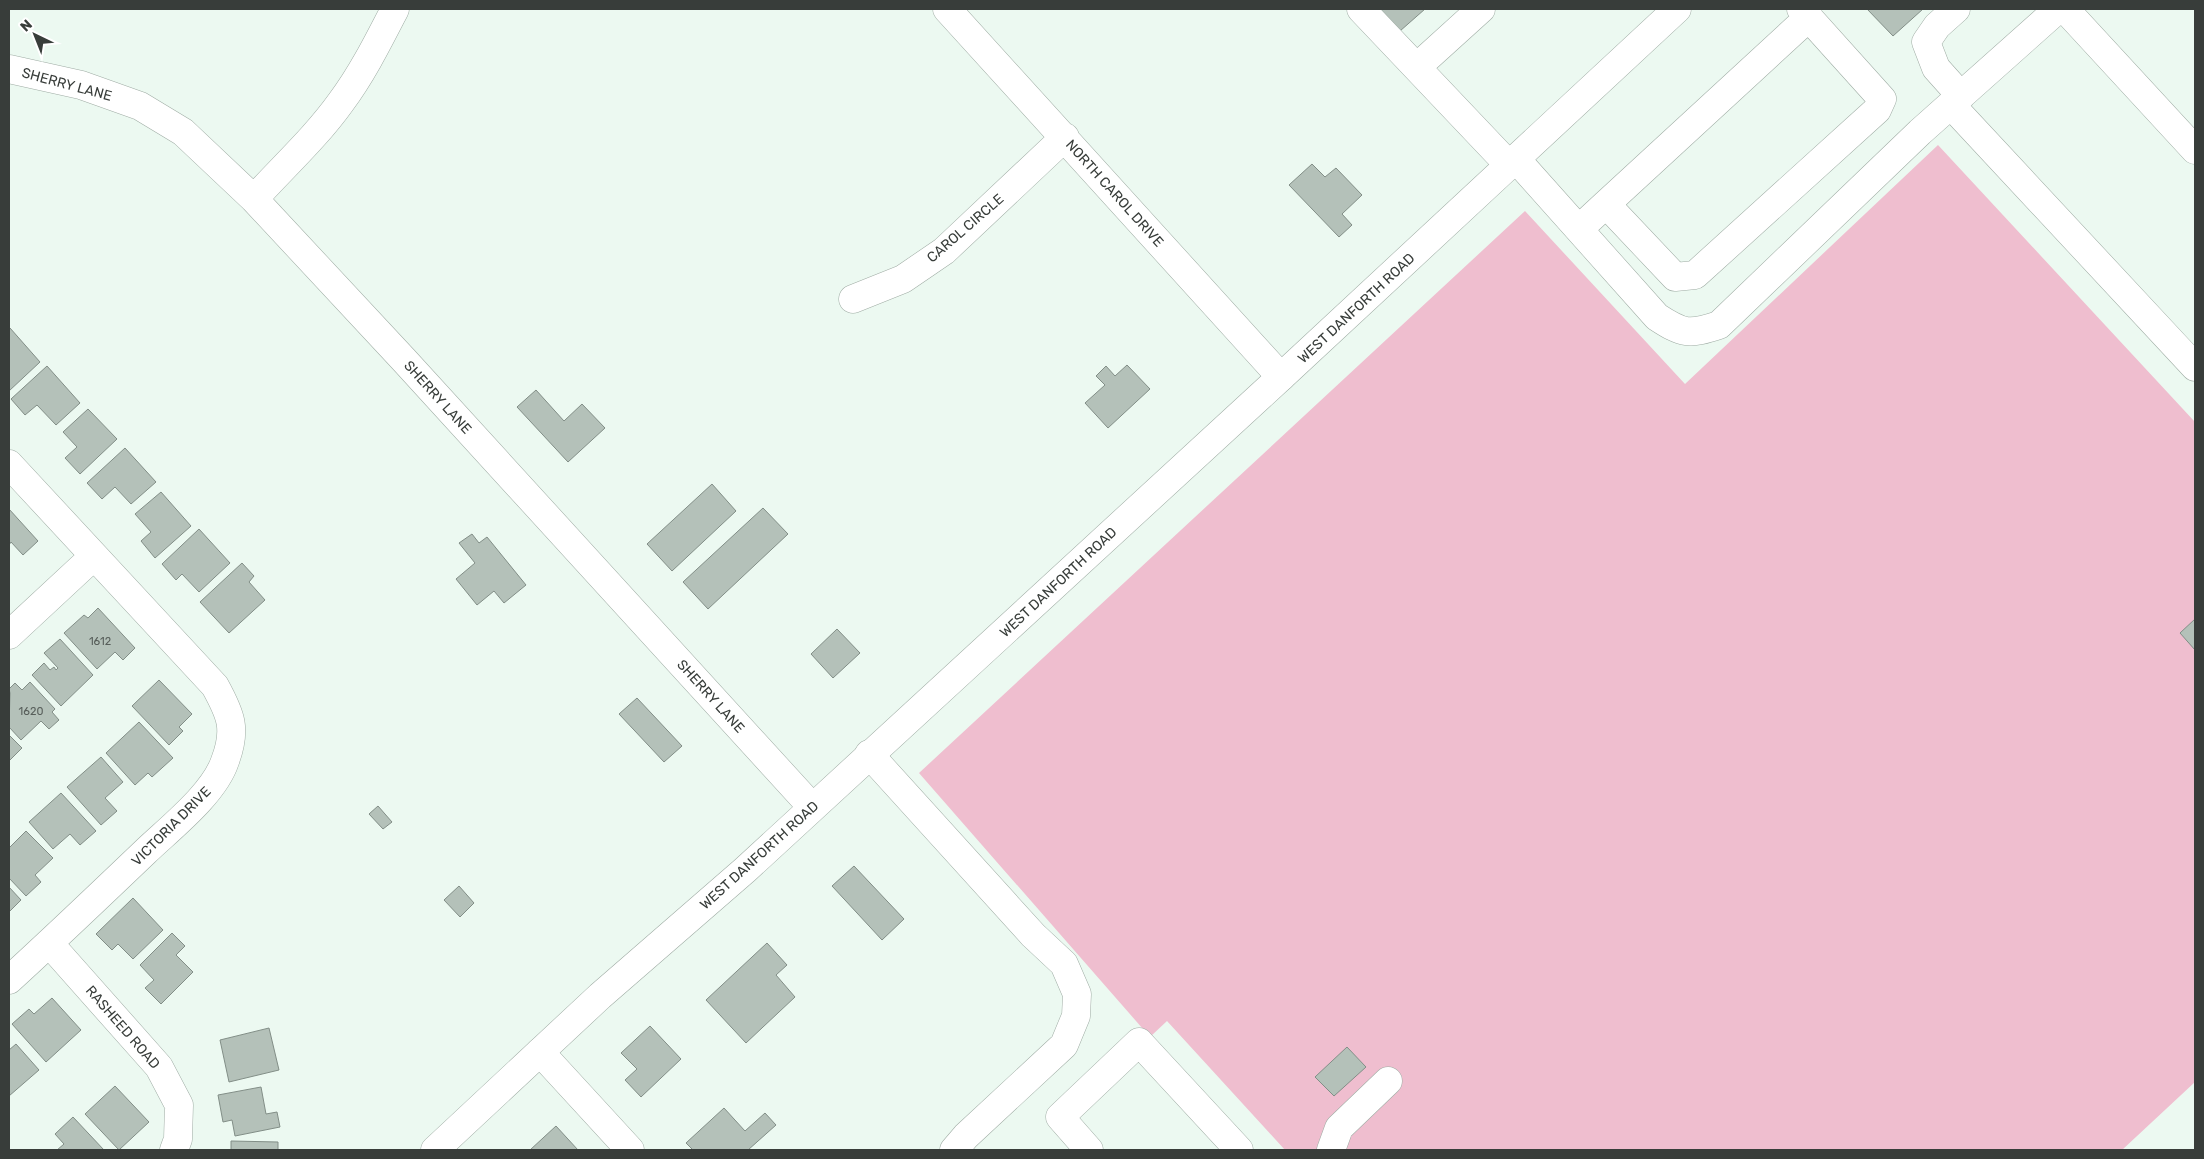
<svg xmlns="http://www.w3.org/2000/svg" width="2204" height="1159" font-family="Rubik,sans-serif">
  <style>
    .grass { fill: #efbecf }
    .building { fill: #b4c1b9; stroke: #828e87 }
    .lines { fill: none; stroke-linecap: round; stroke-linejoin: round }
    .minor-casing { stroke: #9faca4; stroke-width: 29 }
    .major-casing { stroke: #9faca4; stroke-width: 29 }
    .minor { stroke: #fff; stroke-width: 28 }
    .major { stroke: #fff; stroke-width: 28 }
    .labels { text-anchor: middle; stroke-width: 4; stroke-linejoin: round; paint-order: stroke }
    .number-label { font-size: 11px; fill: #575e5a }
    .street-label { font-size: 14px; fill: #383d3a; stroke: #fff }
  </style>
  <rect width="100%" height="100%" fill="#ecf9f1"/>
  <path class="grass" d="M1938,145L2195,422V1082L2122,1150H1285L1167,1021L1150,1037L919,773L1525,211L1685,384Z"/>
  <path class="building" d="M1380,9H1425L1400,31Z
    M1867,9H1923L1893,36Z
    M1312,164L1325,177L1336,168L1362,195L1342,214L1352,225L1339,237L1289,185Z
    M10,328L40,362L9,391V329Z
    M1127,365L1150,389L1108,428L1085,403L1105,385L1096,376L1106,366L1115,376Z
    M47,366L80,403L56,425L37,405L25,415L11,399Z
    M536,390L564,421L582,404L605,428L568,462L517,407Z
    M88,409L117,439L80,474L65,458L77,447L63,432Z
    M125,448L156,482L131,504L115,487L102,499L87,483Z
    M712,484L736,511L672,571L647,544Z
    M161,492L191,526L155,558L141,541L151,532L135,514Z
    M763,508L788,534L708,609L683,582Z
    M9,509L38,541L23,555L11,542L9,545Z
    M199,529L230,563L199,592L182,574L176,580L162,564Z
    M472,534L479,543L487,537L526,585L504,603L494,591L477,605L456,579L475,563L459,543Z
    M242,563L254,576L249,582L265,600L229,633L200,602Z
    M98,608L135,648L123,660L115,652L97,669L64,633L84,615L88,618Z
    M2195,619V650L2180,633Z
    M837,629L860,653L833,678L811,654Z
    M60,639L93,675L61,706L32,675L44,663L50,670L54,667L56,670L58,668L44,653Z
    M159,680L192,714L179,727L183,731L169,745L132,706Z
    M30,682L55,709L52,712L59,720L49,729L41,721L21,740L9,727L10,693L9,689L15,683L22,690Z
    M637,698L682,746L664,762L619,714Z
    M139,722L173,758L152,777L148,773L135,785L106,753Z
    M9,735L22,748L9,761Z
    M101,757L123,782L105,798L117,811L101,825L67,787Z
    M61,793L96,831L80,845L70,834L53,849L29,822Z
    M378,806L392,822L383,829L369,814Z
    M26,831L53,858L35,875L41,882L26,896L9,878V848Z
    M854,866L904,919L882,940L832,886Z
    M459,886L474,903L460,917L444,900Z
    M9,887L21,900L9,912Z
    M133,898L163,930L133,959L118,944L112,950L96,934Z
    M172,933L185,946L176,955L193,972L161,1004L145,988L154,980L140,965Z
    M767,943L787,965L776,975L795,997L746,1043L706,1000Z
    M52,998L81,1030L46,1062L12,1024L29,1009L34,1014Z
    M650,1026L681,1059L641,1097L625,1080L637,1069L621,1053Z
    M269,1028L279,1070L229,1082L220,1040Z
    M16,1044L39,1070L9,1096V1050Z
    M1347,1047L1366,1067L1334,1096L1315,1077Z
    M115,1086L149,1122L119,1150L85,1114Z
    M261,1087L266,1114L277,1112L280,1127L235,1136L232,1120L223,1122L218,1095Z
    M724,1108L745,1131L765,1113L776,1125L748,1150H693L686,1143Z
    M73,1117L104,1150H57L64,1144L55,1134Z
    M556,1126L578,1150H530Z
    M231,1141L278,1142V1150H231Z"/>
  <g class="lines">
    <defs>
      <path id="minor" d="M947,9L1281,377
        M1361,9L1509,165
        M1956,9L1937,26L1926,42L1936,68L1961,96
        M2065,9L2195,150
        M1417,67L1481,9
        M9,69L81,85L140,106L183,132L254,199L404,360L812,807
        M1951,105L2195,367
        M1516,159L1657,317C1683,334 1689,335 1719,325L1920,132L2058,9
        M254,199C283,167 316,137 341,102C362,74 379,40 395,9
        M1606,204L1809,17
        M1579,229L1606,204L1675,277L1695,275L1877,110L1882,99L1801,9
        M853,299L903,279L944,251L1065,137
        M9,464L215,686C231,715 237,729 225,761C214,794 170,828 145,852C100,895 55,938 9,980
        M9,635L94,556
        M869,754L1033,935L1064,964L1077,994L1076,1016L1064,1045L966,1136L954,1150
        M49,943L159,1067L179,1105L178,1139L174,1150
        M540,1052L630,1150
        M1089,1150L1060,1117L1139,1042L1239,1150
        M1331,1150L1339,1128L1388,1081"/>
      <path id="major" d="M435,1150L600,996L745,870L1281,377L1677,9"/>
    </defs>
    <use href="#minor" class="minor-casing"/>
    <use href="#major" class="major-casing"/>
    <use href="#minor" class="minor"/>
    <use href="#major" class="major"/>
  </g>
  <g class="labels">
    <g class="number-label">
      <text x="100" y="645">1612</text>
      <text x="31" y="715">1620</text>
    </g>
    <g class="street-label">
      <text transform="translate(67 84) rotate(15)" y="5">SHERRY LANE</text>
      <text transform="translate(1115 193) rotate(48)" y="5">NORTH CAROL DRIVE</text>
      <text transform="translate(965 228) rotate(-41)" y="5">CAROL CIRCLE</text>
      <text transform="translate(1356 308) rotate(-43)" y="5">WEST DANFORTH ROAD</text>
      <text transform="translate(438 397) rotate(48)" y="5">SHERRY LANE</text>
      <text transform="translate(1058 582) rotate(-43)" y="5">WEST DANFORTH ROAD</text>
      <text transform="translate(711 696) rotate(48)" y="5">SHERRY LANE</text>
      <text transform="translate(171 826) rotate(-45)" y="5">VICTORIA DRIVE</text>
      <text transform="translate(759 855) rotate(-42)" y="5">WEST DANFORTH ROAD</text>
      <text transform="translate(123 1027) rotate(49)" y="5">RASHEED ROAD</text>
    </g>
  </g>
  <rect width="2204" height="1159" fill="none" stroke="#383d3a" stroke-width="20"/>
  <g transform="translate(35 35) rotate(317)" stroke="#ffffff" stroke-width="4" paint-order="stroke">
  <path d="M0-4L9 19L0 12L-9 19Z" fill="#383d3a"/>
  <text y="-8" font-size="14" font-weight="bold" text-anchor="middle" fill="#383d3a">N</text>
  </g>
</svg>
